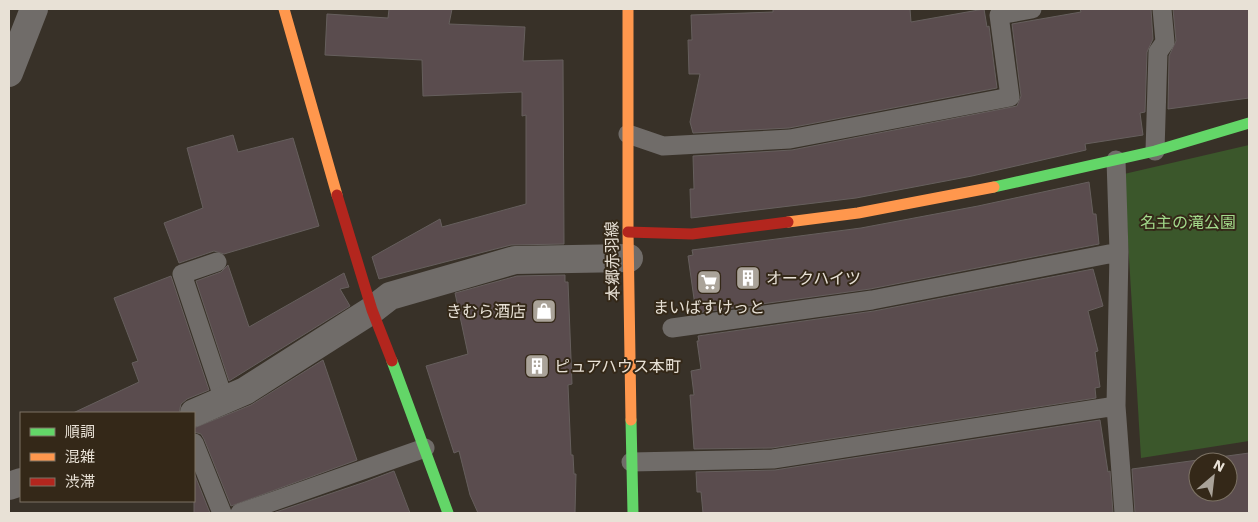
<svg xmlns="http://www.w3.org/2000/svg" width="1258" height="522" font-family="'Work Sans','Noto Sans JP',sans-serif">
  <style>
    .green { fill: #3b572b }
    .building { fill: #5a4c4e; stroke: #665f5d; fill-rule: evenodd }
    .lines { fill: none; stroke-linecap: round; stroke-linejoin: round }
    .lane { stroke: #706c69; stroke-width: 19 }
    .street { stroke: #706c69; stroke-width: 28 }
    .fast { stroke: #63d668; stroke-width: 11 }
    .slow { stroke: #ff974d; stroke-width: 11 }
    .jam { stroke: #b3261e; stroke-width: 11 }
    .labels { text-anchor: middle; stroke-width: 4; stroke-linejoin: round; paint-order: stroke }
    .park-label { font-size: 16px; fill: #a3da8b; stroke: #342818 }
    .street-label { font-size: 16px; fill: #e8e1d6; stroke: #342818 }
    .poi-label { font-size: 16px; fill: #e8e1d6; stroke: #342818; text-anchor: start }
  </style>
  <rect width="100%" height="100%" fill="#383128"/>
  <path class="green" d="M1249,145V441L1141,458L1124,174Z"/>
  <path class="building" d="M389,9H452L449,24L525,27L523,61L563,60L564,244L511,245L379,279L372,257L440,219L442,227L526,204V115L522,116V92L423,96L422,60L325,55L327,14L388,18Z
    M773,9H910L911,22L984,9L987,27L989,26L997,88L789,128L693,133L690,122L700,74H689L688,40H692L691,15L773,12Z
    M1080,9H1151L1153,39L1147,52L1145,112L1140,113L1143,135L1085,144L1086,150L972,176L856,198L691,218L690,189H694L693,156L792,150L1017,106L1021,96L1012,24L1081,12Z
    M1173,9H1249V98L1168,109L1169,56L1176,41Z
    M233,135L238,152L293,138L319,226L224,254L214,251L179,263L164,223L203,208L187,148Z
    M1089,182L1093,214H1096L1099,244L870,289L696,313L688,256L693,255L692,250L861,228L978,206Z
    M228,265L249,327L344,273L349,287L340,289L350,306L229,381L196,281L221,272Z
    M1093,269L1103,306L1088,311L1098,351L1095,352L1100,387L1095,388L1096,398L772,448L694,449L690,395H694L691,371L701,369L697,341H699L698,336L874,311Z
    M565,275V282H568L572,384L568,385L571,455H573L574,474H576L575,513H478L470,495L459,451L454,453L426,366L468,354L455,293L517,276Z
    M171,276L209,390L187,399L181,404L179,413H73L139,382L132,363L138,361L114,298Z
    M323,360L357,460L231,506L204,439L201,434L194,432V428L251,405Z
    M1100,420L1108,472L1110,471L1113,513H703L701,492H697L696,472L775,470Z
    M1249,453V513H1135L1132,469ZM1198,462H1228V492H1198Z
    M394,471L410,513H273L365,482Z
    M194,473L210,513H194Z"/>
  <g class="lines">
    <path class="lane" d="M628,134L663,146L790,139L1010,97L999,15L1032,9
      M1155,151L1158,52L1165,42L1162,9
      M1116,160L1119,252L1116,406L1124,513
      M217,262L182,274L224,400
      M672,328L872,300L1119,252
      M194,443L222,513
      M631,462L773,459L1116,406
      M240,513L425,448"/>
    <path class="street" d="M9,73L34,9
      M194,413L245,391L372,310L390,296L515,260L629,258
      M9,486L21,482"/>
    <path class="fast" d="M994,187L1155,151L1249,123
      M392,361L448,513
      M631,420L633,513"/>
    <path class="slow" d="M284,9L337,195
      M628,9V232L631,420
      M788,222L858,213L994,187"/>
    <path class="jam" d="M337,195L372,310L392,361
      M628,232L692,234L788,222"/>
  </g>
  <defs>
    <symbol id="building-square" viewBox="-11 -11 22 22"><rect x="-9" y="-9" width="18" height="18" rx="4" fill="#aaa399" stroke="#342818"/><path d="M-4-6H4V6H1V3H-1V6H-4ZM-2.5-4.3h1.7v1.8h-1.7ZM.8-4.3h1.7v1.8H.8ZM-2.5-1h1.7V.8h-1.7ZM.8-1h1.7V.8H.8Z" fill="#fff"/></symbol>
    <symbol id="supermarket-square" viewBox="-11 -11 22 22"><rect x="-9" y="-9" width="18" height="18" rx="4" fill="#aaa399" stroke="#342818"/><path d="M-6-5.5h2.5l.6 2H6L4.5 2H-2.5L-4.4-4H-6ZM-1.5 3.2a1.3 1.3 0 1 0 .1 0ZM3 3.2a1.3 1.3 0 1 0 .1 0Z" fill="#fff"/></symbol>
    <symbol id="shop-square" viewBox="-11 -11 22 22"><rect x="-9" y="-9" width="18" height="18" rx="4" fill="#aaa399" stroke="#342818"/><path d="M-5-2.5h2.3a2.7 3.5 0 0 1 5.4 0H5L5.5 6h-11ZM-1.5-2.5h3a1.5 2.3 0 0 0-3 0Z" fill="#fff"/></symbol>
  </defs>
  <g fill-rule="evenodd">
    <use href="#building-square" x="734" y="264" width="28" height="28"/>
    <use href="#supermarket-square" x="695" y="268" width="28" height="28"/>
    <use href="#shop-square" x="530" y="297" width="28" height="28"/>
    <use href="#building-square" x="523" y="352" width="28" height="28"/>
  </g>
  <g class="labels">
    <g class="park-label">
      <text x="1188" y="228">名主の滝公園</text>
    </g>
    <g class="street-label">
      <text transform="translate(612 261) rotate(-91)" y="6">本郷赤羽線</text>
    </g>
    <g class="poi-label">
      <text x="766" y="284">オークハイツ</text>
      <text x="709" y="313" text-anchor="middle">まいばすけっと</text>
      <text x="526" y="317" text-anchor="end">きむら酒店</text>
      <text x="554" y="372">ピュアハウス本町</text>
    </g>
  </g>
  <rect width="1258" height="522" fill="none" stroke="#e8e1d6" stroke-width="20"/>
  <rect x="20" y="412" width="175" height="90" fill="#342818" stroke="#7c7264"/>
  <rect x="30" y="428" width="25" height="8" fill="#63d668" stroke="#7c7264"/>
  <text x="65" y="437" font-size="15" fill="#e8e1d6">順調</text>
  <rect x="30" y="453" width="25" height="8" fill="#ff974d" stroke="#7c7264"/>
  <text x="65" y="462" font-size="15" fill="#e8e1d6">混雑</text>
  <rect x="30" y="478" width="25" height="8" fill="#b3261e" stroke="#7c7264"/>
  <text x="65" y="487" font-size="15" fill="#e8e1d6">渋滞</text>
  <g transform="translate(1213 477) rotate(28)"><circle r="24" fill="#342818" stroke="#7c7264"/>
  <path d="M0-4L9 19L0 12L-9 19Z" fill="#aaa399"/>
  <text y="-8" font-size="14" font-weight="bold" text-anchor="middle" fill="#e8e1d6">N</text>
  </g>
</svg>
